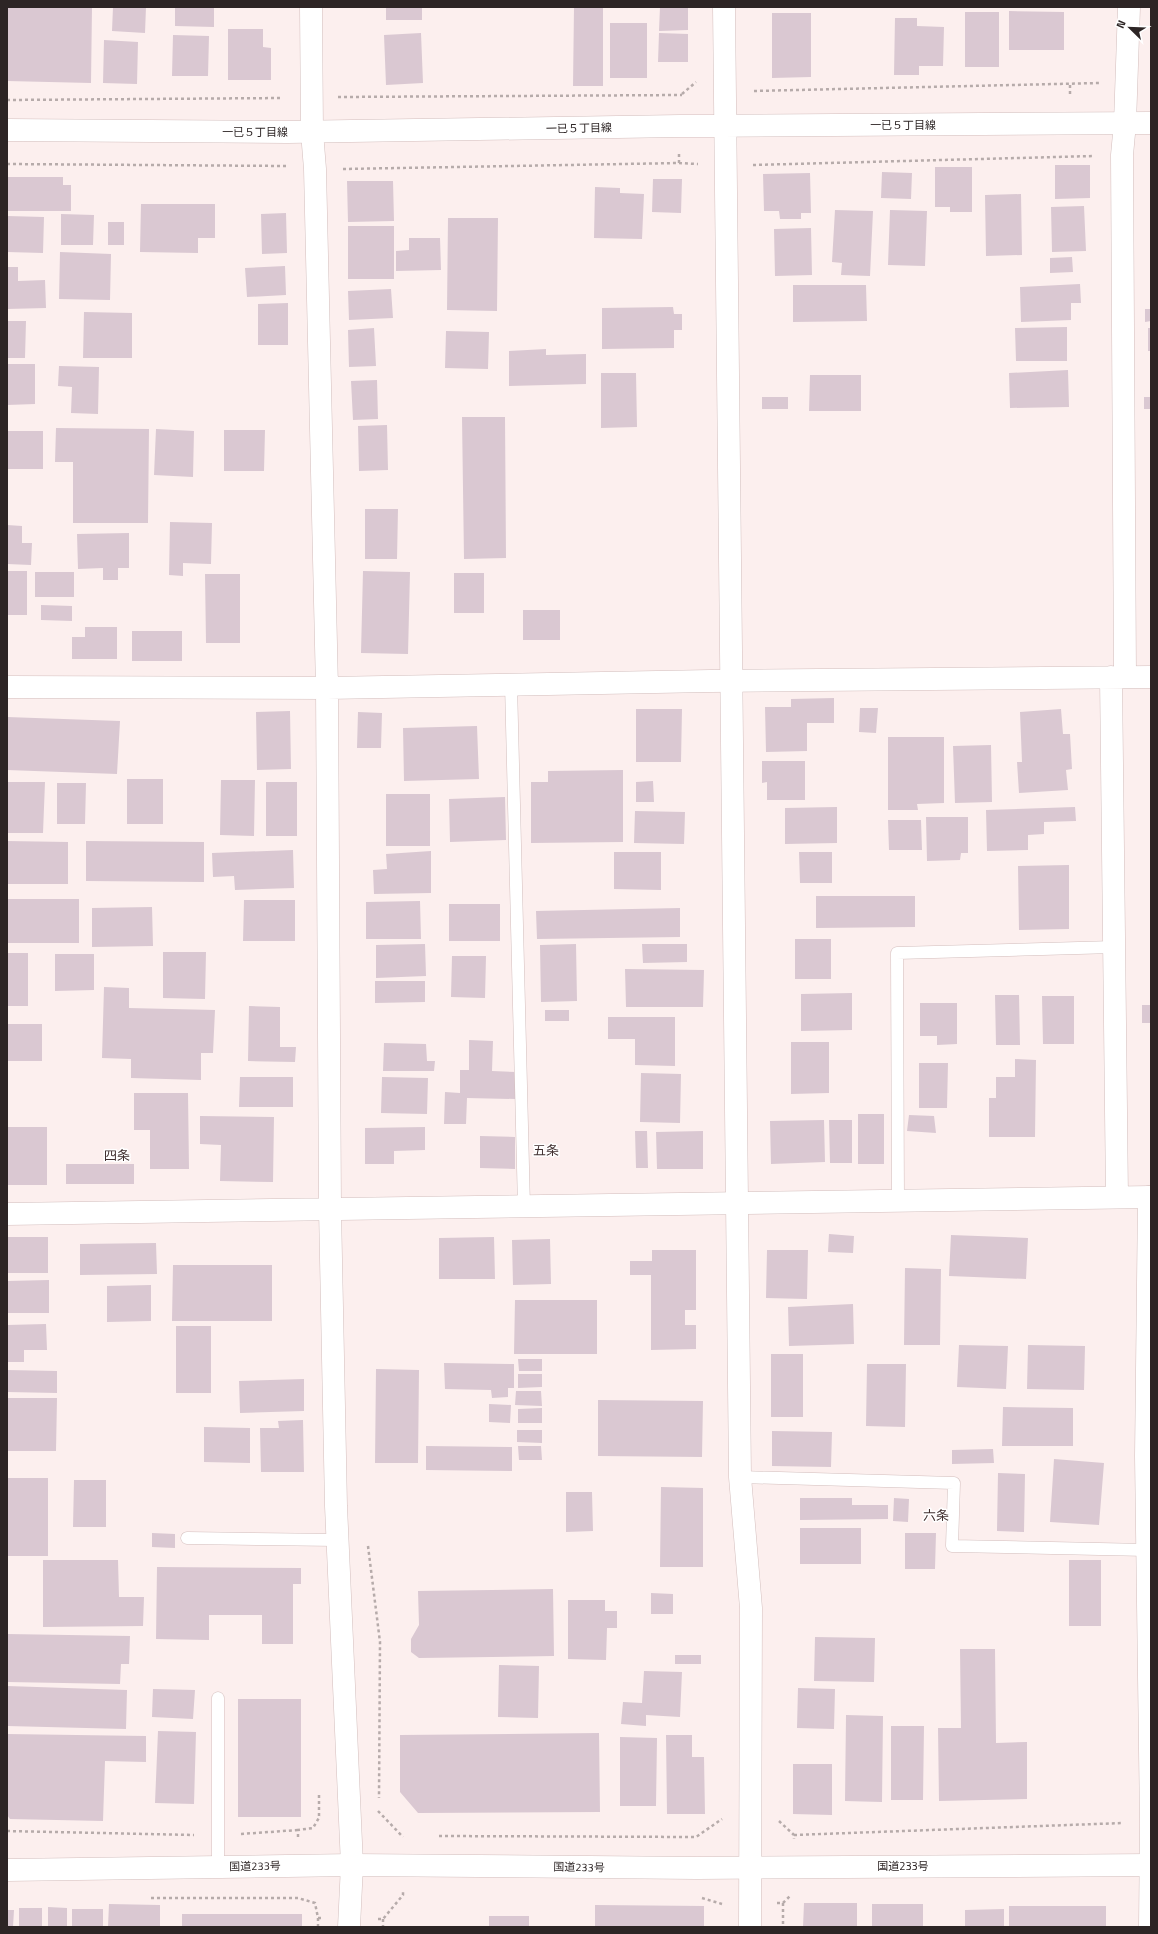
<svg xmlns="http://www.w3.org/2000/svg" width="1158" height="1934" font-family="'Titillium Web','Noto Sans JP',sans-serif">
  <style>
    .building { fill: #dac8d2 }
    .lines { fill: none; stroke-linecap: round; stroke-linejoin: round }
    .lane-casing { stroke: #d3bebd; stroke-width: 13 }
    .street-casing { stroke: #d3bebd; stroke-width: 23 }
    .secondary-casing { stroke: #d3bebd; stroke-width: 23 }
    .highway-casing { stroke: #d3bebd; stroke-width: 23 }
    .path { stroke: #b6abaa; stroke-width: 2.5; stroke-dasharray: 3 3; stroke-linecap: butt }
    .lane { stroke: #fff; stroke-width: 12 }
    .street { stroke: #fff; stroke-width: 22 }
    .secondary { stroke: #fff; stroke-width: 22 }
    .highway { stroke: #fff; stroke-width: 22 }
    .labels { text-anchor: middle; stroke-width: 3; stroke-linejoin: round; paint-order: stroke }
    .street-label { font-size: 11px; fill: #2d2525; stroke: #fff }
    .quarter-label { font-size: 13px; fill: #3f2e2e; stroke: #fff }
  </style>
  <rect width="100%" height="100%" fill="#fcefee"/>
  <path class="building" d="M7,7H92L91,83L7,81Z
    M113,7H146L145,33L112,31Z
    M175,7H214V27L175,26Z
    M386,7H422V20H386Z
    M574,7H603V86H573Z
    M660,7H688V30L659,31Z
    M1009,11L1064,12V50H1009Z
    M965,12H999V67H965Z
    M772,13H811V77L772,78Z
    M895,18H917V26L944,27L943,66H919V75H894Z
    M610,23H647V78H610Z
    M228,29H263V47L271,48V80H228Z
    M421,33L423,83L386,85L384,35Z
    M659,33L688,34V62H658Z
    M173,35L209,36L208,76H172Z
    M104,40L138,42L137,84L103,83Z
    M1055,165H1090V198L1055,199Z
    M935,167H972V212H950V207H935Z
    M882,172L912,173L911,199L881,198Z
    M810,173L811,213H801V219H780L779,211H764L763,174Z
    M7,177H63V185H71V211H7Z
    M653,179H682L681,213L652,212Z
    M347,181H393L394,221L348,222Z
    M595,187L620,188V193L644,194L642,239L594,238Z
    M1021,194L1022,255L986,256L985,195Z
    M141,204H215V238H198V253L140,252Z
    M1084,206L1086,251L1052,252L1051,207Z
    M835,210L873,211L870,276L841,275L842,263L832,262Z
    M890,210L927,211L925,266L888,265Z
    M286,213L287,253L262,254L261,214Z
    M61,214L94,215L93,245H61Z
    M7,216L44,217L43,253L7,252Z
    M448,218H498L497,311L447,310Z
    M108,222H124V245H108Z
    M348,226H394V279H348Z
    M811,228L812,275L775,276L774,229Z
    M409,238H440L441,270L396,271V251L409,250Z
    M60,252L111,254L110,300L59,299Z
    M1072,257L1073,272L1050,273V258Z
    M285,266L286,295L247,297L245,268Z
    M7,267H18V281L45,280L46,308L7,309Z
    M1080,284L1081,303H1071V320L1021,322L1020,287Z
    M793,285H866L867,321L793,322Z
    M391,289L393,318L349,320L348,291Z
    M288,303V345H258V304Z
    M673,307L674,314H682V330H674V348L602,349V308Z
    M1145,309H1151V321L1145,322Z
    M84,312L132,313V358H83Z
    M7,321H26L25,358H7Z
    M1067,327V361H1016L1015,328Z
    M374,328L376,366L349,367L348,330Z
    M1148,328H1151V351H1148Z
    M446,331L489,332L488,369L445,368Z
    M546,349V355L586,354V384L509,386V351Z
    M7,364H35V404L7,405Z
    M59,366L99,367L98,414L71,413L72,387L58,386Z
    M1068,370L1069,407L1010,408L1009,373Z
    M601,373H636L637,427L601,428Z
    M810,375H861V411H809Z
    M377,380L378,419L353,420L351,381Z
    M762,397H788V409H762Z
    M1144,397H1151V409H1144Z
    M462,417H505L506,558L464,559Z
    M387,425L388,470L359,471L358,426Z
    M56,428L149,429L148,523H73V462H55Z
    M156,429L194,431L193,477L154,475Z
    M224,430H265L264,471H224Z
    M7,431H43V469H7Z
    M365,509H398L397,559H365Z
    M170,522L212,523L211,564L183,563V576L169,575Z
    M7,525L22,526V543H32L31,565L7,564Z
    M129,533V568H118V580H103V568L78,569L77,534Z
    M7,571H27V615H7Z
    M363,571L410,572L408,654L361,653Z
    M35,572H74V597H35Z
    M454,573H484V613H454Z
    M205,574H240V643H206Z
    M41,605L72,606V621L41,620Z
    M523,610H560V640H523Z
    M85,627H117V659H72V637H85Z
    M132,631H182V661H132Z
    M834,698V723H807V751L766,752L765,707H791V699Z
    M860,708H878L876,733L859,732Z
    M636,709H682L681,762H636Z
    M1061,709L1063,734H1070L1072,769L1066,770L1068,790L1019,793L1017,762H1022L1020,712Z
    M290,711L291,769L257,770L256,712Z
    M358,712L382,713L381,748H357Z
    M7,717L120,721L117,774L7,770Z
    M477,726L479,779L404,781L403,728Z
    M888,737H944V803L917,804L918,810H888Z
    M991,745L992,802L955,803L953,746Z
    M762,761H805V800H767V782L762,783Z
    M623,770V842L531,843V782H548V771Z
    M127,779H163V824H127Z
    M221,780H255L254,836L220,835Z
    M653,781L654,802H636V782Z
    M7,782H45L43,833H7Z
    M266,782H297V836H266Z
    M57,783H86L85,824H57Z
    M386,794H430V846H386Z
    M505,797L506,840L450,842L449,799Z
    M837,807V843L785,844V808Z
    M1075,807L1076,821L1044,822V834L1028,835V850L987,851L986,810Z
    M635,811L685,812L684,844L634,843Z
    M926,817H968V853H961L960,860L927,861Z
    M888,820H921L922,850H889Z
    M7,841L68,842V884H7Z
    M86,841L204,842V882L86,881Z
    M293,850L294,888L235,890L234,876L213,877L212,853Z
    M431,851V893L374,894L373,870L387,869L386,854Z
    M614,852H661V890L614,889Z
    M799,852H832V883H800Z
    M1069,865V929L1019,930L1018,866Z
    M816,896H915V927L816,928Z
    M7,899H79V943H7Z
    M244,900H295V941H243Z
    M420,901L421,939H366V902Z
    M449,904H500V941H449Z
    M152,907L153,946L92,947V908Z
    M680,908V937L537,939L536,911Z
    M795,939H831V979H795Z
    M425,944L426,976L376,978V945Z
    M576,944L577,1001L541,1002L540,945Z
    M642,944H687V962L643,963Z
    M163,952H206L205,999L163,998Z
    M7,953H28V1006H7Z
    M55,954H94V990L55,991Z
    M452,956H486L485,998L451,997Z
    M625,969L704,970L703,1007H626Z
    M375,981H425V1002L375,1003Z
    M104,987L129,988V1008L215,1010L213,1053H201V1080L131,1078V1059L102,1058Z
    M852,993V1030L801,1031V994Z
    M995,995H1019L1020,1045H996Z
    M1042,996H1074V1044H1043Z
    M920,1003H957V1044L937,1045V1036H920Z
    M1142,1005H1151V1023H1142Z
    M249,1006L280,1007V1047H296L295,1062L248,1061Z
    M545,1010H569V1021H545Z
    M608,1017H675V1066L635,1065V1039H608Z
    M7,1024H42V1061H7Z
    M469,1040L493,1041L492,1071L516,1072L515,1099L467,1098L466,1124H444L445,1092L460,1093V1070H469Z
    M791,1042H829V1093L791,1094Z
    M384,1043L426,1044L427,1061H435L434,1071H383Z
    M1015,1059L1036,1060L1035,1137H989V1098H996V1077H1015Z
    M919,1063H948L947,1108H919Z
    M641,1073L681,1074L680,1123L640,1122Z
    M240,1077H293V1107H239Z
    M382,1077L428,1078L427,1114L381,1113Z
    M134,1093H188L189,1169H150V1130H134Z
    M858,1114H884V1164H858Z
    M909,1115L934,1116L936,1133L907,1131Z
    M200,1116L274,1117L273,1182L220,1181L221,1145L200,1144Z
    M824,1120L825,1162L771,1164L770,1121Z
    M829,1120H852V1163H830Z
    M7,1127H47V1185H7Z
    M425,1127V1150L394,1151V1164H365V1128Z
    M635,1131H647L648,1168H636Z
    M703,1131V1169H657L656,1132Z
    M480,1136L515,1137V1169L480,1168Z
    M66,1164H134V1184H66Z
    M829,1234L854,1236L853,1253L828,1252Z
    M951,1235L1028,1238L1026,1279L949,1276Z
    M7,1237H48V1273H7Z
    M494,1237L495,1279H439V1238Z
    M550,1239L551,1284L513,1285L512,1240Z
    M156,1243L157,1274L80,1275V1244Z
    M652,1250H696V1310H685V1325H696V1349L651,1350V1275H630V1261H652Z
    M767,1250H808L807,1299L766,1298Z
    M173,1265H272V1321H172Z
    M905,1268L941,1269L940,1345H904Z
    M49,1280V1313H7V1281Z
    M151,1285V1321L107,1322V1286Z
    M515,1300H597V1354H514Z
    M853,1304L854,1344L789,1346L788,1307Z
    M46,1324L47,1350H24V1362H7V1325Z
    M176,1326H211V1393H176Z
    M959,1345L1008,1346L1006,1389L957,1387Z
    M1028,1345L1085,1346L1084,1390L1027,1389Z
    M771,1354H803V1417H771Z
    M518,1359H542V1371H519Z
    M444,1363L514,1364V1388H508V1397L492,1398L491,1390L445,1389Z
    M867,1364H906L905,1427L866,1426Z
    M376,1369L419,1370L418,1463H375Z
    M7,1370L57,1371V1393L7,1392Z
    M518,1374H542V1387L518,1388Z
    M304,1379V1411L240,1413L239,1381Z
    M516,1391H541L542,1406L515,1405Z
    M7,1398H57L56,1451H7Z
    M598,1400L703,1401L702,1457L598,1456Z
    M489,1404L511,1405L510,1423L489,1422Z
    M1003,1407L1073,1408V1446H1002Z
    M542,1408V1423H518V1409Z
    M303,1420L304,1472H261L260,1428H279L278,1421Z
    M204,1427L250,1428V1463L204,1462Z
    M517,1430H542V1443L517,1442Z
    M772,1431L832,1432L831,1467L772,1466Z
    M426,1446L512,1447V1471L426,1470Z
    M518,1446H541L542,1460H519Z
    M993,1449L994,1463L952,1464V1450Z
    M1054,1459L1104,1463L1099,1525L1050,1522Z
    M998,1473L1025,1474L1024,1532L997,1531Z
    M7,1478H48V1556H7Z
    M74,1480H106V1527H73Z
    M661,1487L703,1488V1567H660Z
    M566,1492H592L593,1531L566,1532Z
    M800,1498H852V1505H888V1519L800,1520Z
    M894,1498L909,1499L908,1522L893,1521Z
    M800,1528H861V1564H800Z
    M152,1533L175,1534V1548L152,1547Z
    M905,1533H936L935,1569H905Z
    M43,1560H118L119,1597H144L143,1626L43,1627Z
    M1069,1560H1101V1626H1069Z
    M157,1567L301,1568V1584H293V1644H262V1615H209V1640L156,1639Z
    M553,1589L554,1656L419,1658L411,1652V1639L419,1625L418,1591Z
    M651,1593L673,1594V1614H651Z
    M568,1600H605V1611H617V1628H607L606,1660L568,1659Z
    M7,1634L130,1636L129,1664H121L120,1684L7,1682Z
    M815,1637L875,1638L874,1682L814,1681Z
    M960,1649H995L996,1743L1027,1742V1799L939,1801L938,1728H961Z
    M675,1655H701V1664H675Z
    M499,1665L539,1666L538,1718L498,1717Z
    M644,1671L682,1672L680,1717L646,1715V1726L621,1724L623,1702L642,1703Z
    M7,1686L127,1690L126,1729L7,1726Z
    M798,1688L835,1689L834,1729L797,1728Z
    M153,1689L195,1690L193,1719L152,1717Z
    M238,1699H301V1817H238Z
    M846,1715L883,1716L882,1802L845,1801Z
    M891,1726H924L923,1800H891Z
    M158,1731L196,1732L194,1804L155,1803Z
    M599,1733L600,1812L418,1813L400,1792V1735Z
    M7,1734L146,1736V1762L105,1761L103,1821L10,1819L7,1815Z
    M666,1735H692V1757H704L705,1814H667Z
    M620,1737L657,1738L656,1806H620Z
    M793,1764H832V1815L793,1814Z
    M804,1903H857V1927H803Z
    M109,1904L160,1905V1927H108Z
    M872,1904H923V1927H872Z
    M595,1905L704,1906V1927H595Z
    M1009,1906H1106V1927H1009Z
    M48,1907L67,1908V1927H48Z
    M19,1908H42V1927H19Z
    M72,1909H103V1927H72Z
    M1004,1909V1927H965V1910Z
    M7,1910H14L13,1927H7Z
    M182,1914H302V1927H182Z
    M489,1916H529V1927H489Z"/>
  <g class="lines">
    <defs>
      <path id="lane" d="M511,684L524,1207
        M898,1201L897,953L1114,947
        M740,1477L954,1483L952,1546L1147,1550
        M187,1538L338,1540
        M218,1698V1867"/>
      <path id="street" d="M311,7L312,132L315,169L327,688L330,1209
        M1111,677L1117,1197
        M1125,677L1122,155L1125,123L1129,7
        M7,687L327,688L710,681L1151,677
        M7,1214L1151,1197"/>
      <path id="secondary" d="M724,7L740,1477L751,1608L750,1927
        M7,130L288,132L680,126L1151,123
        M1149,1197L1146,1456L1151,1823L1150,1927
        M330,1209L336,1506L352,1865L349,1927"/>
      <path id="highway" d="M7,1870L352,1865L697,1868L1151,1865"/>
    </defs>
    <use href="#lane" class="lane-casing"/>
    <use href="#street" class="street-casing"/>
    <use href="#secondary" class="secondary-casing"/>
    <use href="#highway" class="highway-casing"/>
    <path class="path" d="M1070,85V96
      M754,91L1099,83
      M682,94L696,82
      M338,97L682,95
      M7,100L283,98
      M679,163V153
      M7,164L286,166
      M753,165L1094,156
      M343,169L679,163L698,164
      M368,1546L380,1642L379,1798
      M319,1795V1816
      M378,1811L403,1837
      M779,1821L794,1835V1839
      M7,1831L194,1835
      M241,1834L298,1830
      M794,1835L1123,1823
      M439,1836L696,1837L722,1819
      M298,1837V1830L313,1828L320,1816
      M151,1898H298L315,1903L318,1918H323
      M702,1898L722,1904
      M777,1903H783L791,1895
      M783,1903V1927
      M318,1918V1927
      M378,1919H383L403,1895V1892
      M383,1919V1927"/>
    <use href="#lane" class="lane"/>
    <use href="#street" class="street"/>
    <use href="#secondary" class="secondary"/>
    <use href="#highway" class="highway"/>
  </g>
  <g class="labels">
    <g class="street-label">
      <text x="903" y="129">一已５丁目線</text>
      <text transform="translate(579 128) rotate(-1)" y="4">一已５丁目線</text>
      <text x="255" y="136">一已５丁目線</text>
      <text transform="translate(255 1866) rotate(-1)" y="4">国道233号</text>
      <text x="903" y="1870">国道233号</text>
      <text transform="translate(579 1867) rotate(1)" y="4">国道233号</text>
    </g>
    <g class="quarter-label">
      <text x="546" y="1155">五条</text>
      <text x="117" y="1160">四条</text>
      <text x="936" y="1520">六条</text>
    </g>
  </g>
  <rect width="1158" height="1934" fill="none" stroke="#2d2525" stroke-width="16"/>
  <g transform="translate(1130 28) rotate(293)" stroke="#ffffff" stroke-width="3" paint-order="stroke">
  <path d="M0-3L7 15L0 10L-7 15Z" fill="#2d2525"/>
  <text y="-6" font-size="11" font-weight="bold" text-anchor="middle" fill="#2d2525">N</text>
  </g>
</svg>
